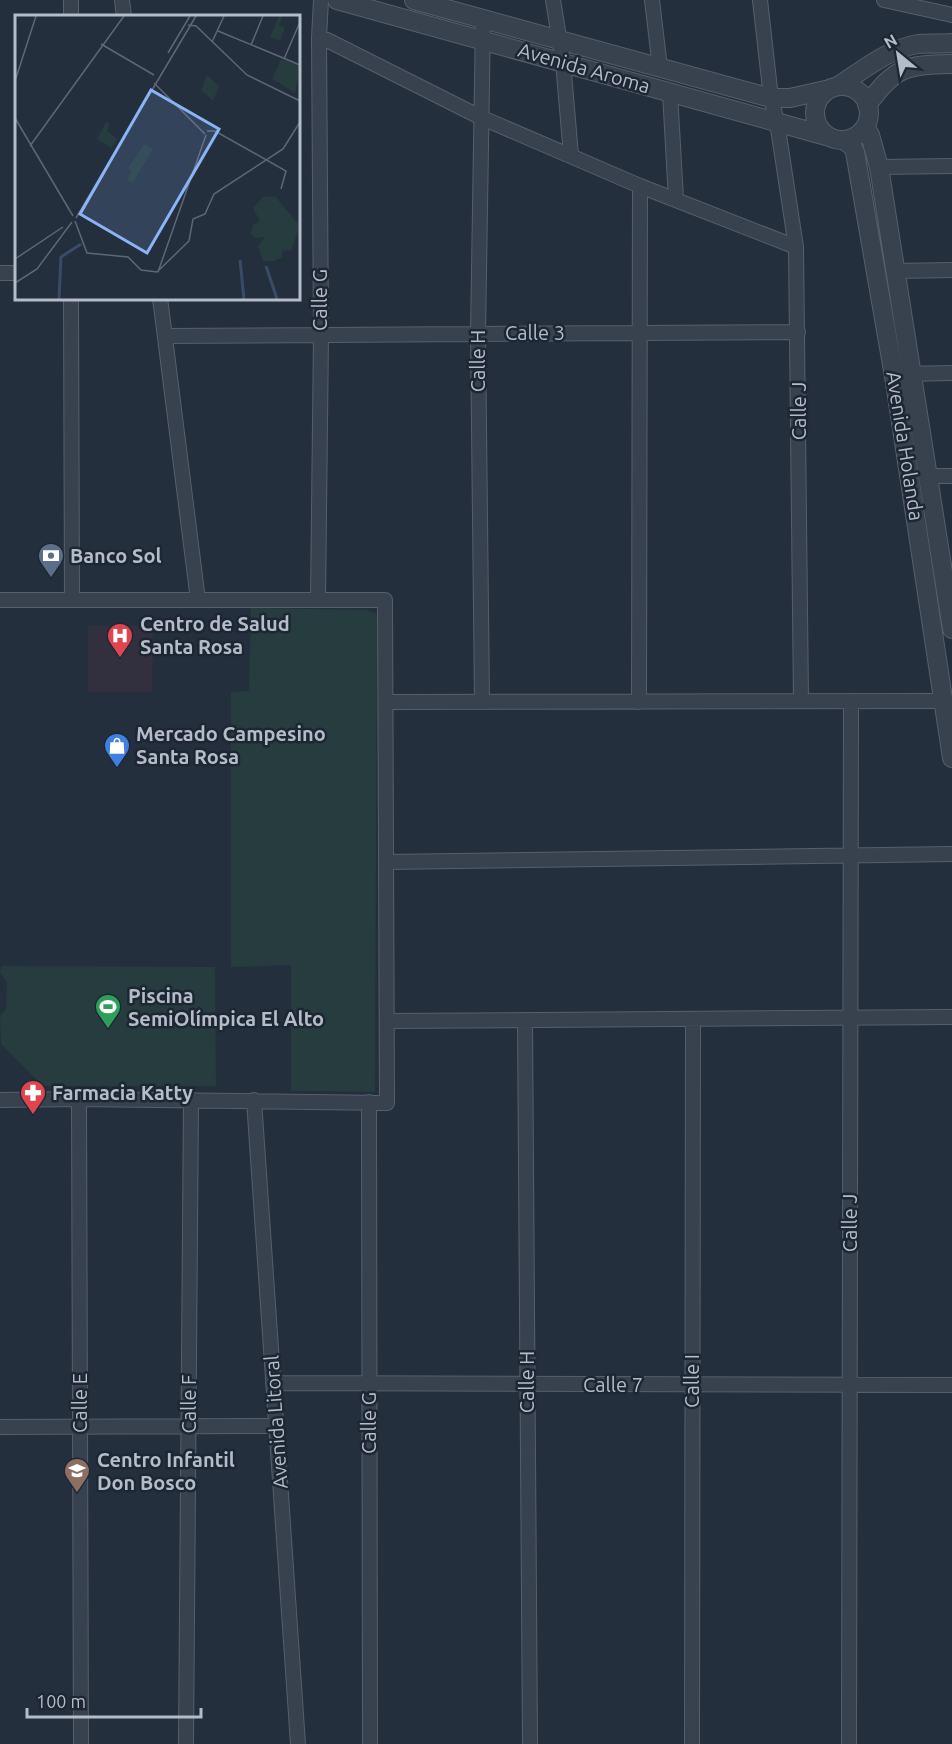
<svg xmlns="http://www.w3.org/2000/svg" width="952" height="1744" font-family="Ubuntu,sans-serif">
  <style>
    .medical { fill: #32303f }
    .green { fill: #263c3f }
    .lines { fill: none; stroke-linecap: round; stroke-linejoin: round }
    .minor-casing { stroke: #565f6c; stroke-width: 16 }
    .tertiary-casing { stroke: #565f6c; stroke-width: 20 }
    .minor { stroke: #38414e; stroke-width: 14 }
    .tertiary { stroke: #38414e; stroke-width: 18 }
    .labels { text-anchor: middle; stroke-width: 5; stroke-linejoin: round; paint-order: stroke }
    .street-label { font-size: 20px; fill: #b4bcc9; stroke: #1d2633 }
    .poi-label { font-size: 20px; font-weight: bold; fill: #b4bcc9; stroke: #1d2633; text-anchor: start }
    .inset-river { fill: none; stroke: #394c67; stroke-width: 3 }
    .inset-road { fill: none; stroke: #5e6776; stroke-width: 1.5 }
    .view { fill: #8ab4f8; fill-opacity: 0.15; stroke: #8ab4f8; stroke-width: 3 }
    .inset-edge { fill: none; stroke: #b4bcc9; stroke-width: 3 }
  </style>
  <rect width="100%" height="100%" fill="#242f3e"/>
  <path class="medical" d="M88,626H153L152,692H88Z"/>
  <path class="green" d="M251,608L366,610L377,614L375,1092L291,1091V965L231,967V692L249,691Z
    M1,966L215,967L216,1086H43L1,1044L0,1016L6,1009L7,982L0,973Z"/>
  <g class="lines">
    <defs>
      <path id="minor" d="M71,0V16
        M122,0L124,16
        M553,0L563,62L571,155
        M652,0L660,68
        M760,0L771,98L777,122L796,247L801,701
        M884,0L952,15
        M319,38L327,40L480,117L640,186L796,247
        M670,93L676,199
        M879,167L952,166
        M896,271L952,270
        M0,273H16
        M71,298L72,600
        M160,298L198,600
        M165,336L798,332
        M903,374L952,373
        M929,476H952
        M0,600H385L387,1103L79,1099L0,1100
        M318,600L321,335L319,38L321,0
        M386,702L943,701
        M482,702L478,334L483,19
        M639,702L640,186
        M386,862L952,854
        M525,1020L530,1744
        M387,1021L952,1017
        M79,1099L81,1744
        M254,1100L298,1744
        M369,1102L370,1744
        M273,1383L952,1385
        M0,1427L276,1426
        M186,1744L191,1101
        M692,1744L693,1019
        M849,1744L851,701"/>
      <path id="tertiary" d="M337,0L830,137
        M414,0L771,98H790L830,89
        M838,86C863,70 888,49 918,44C929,43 941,44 952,43
        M815 113a27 27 0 1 1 54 0a27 27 0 1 1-54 0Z
        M867,105C896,67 904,65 952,64
        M865,127L870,135L879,167L952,629
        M843,140L852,146L855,152L894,376L952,758"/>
    </defs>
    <use href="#minor" class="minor-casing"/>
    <use href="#tertiary" class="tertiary-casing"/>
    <use href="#minor" class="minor"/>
    <use href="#tertiary" class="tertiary"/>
  </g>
  <defs>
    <symbol id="bank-pin" viewBox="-11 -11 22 30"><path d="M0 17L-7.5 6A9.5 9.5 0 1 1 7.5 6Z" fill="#5c6f8a" stroke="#1d2633"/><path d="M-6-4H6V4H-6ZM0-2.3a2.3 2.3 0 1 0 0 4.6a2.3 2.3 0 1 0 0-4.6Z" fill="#fff"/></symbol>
    <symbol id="hospital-pin" viewBox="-11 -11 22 30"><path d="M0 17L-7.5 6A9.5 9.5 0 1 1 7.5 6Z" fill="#e0444e" stroke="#1d2633"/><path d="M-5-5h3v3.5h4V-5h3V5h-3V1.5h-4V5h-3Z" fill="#fff"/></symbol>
    <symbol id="shop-pin" viewBox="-11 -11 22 30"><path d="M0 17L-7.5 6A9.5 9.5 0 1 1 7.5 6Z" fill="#3f7fe0" stroke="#1d2633"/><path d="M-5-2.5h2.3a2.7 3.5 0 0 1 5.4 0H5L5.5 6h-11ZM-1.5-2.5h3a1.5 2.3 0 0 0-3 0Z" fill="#fff"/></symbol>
    <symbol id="stadium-pin" viewBox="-11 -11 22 30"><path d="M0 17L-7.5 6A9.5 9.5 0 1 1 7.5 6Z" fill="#2e9e5b" stroke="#1d2633"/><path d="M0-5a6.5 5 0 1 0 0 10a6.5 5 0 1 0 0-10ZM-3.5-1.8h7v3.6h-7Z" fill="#fff"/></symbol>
    <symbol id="pharmacy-pin" viewBox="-11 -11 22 30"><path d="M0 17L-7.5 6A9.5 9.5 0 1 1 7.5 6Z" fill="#e0444e" stroke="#1d2633"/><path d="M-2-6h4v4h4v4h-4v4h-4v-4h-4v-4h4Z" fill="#fff"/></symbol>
    <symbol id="school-pin" viewBox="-11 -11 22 30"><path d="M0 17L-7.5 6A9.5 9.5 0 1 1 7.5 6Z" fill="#8d6e63" stroke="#1d2633"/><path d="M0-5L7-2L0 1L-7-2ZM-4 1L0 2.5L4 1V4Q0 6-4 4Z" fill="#fff"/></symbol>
  </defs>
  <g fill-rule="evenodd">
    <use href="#bank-pin" x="36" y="541" width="30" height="40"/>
    <use href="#hospital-pin" x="105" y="621" width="30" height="40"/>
    <use href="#shop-pin" x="102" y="731" width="30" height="40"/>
    <use href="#stadium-pin" x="93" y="992" width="30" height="40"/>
    <use href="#pharmacy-pin" x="18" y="1078" width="30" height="40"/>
    <use href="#school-pin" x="62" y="1456" width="30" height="40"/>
  </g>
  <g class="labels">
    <g class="street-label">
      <text transform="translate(584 68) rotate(16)" y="7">Avenida Aroma</text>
      <text transform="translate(320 300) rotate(-90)" y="7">Calle G</text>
      <text x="535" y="340">Calle 3</text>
      <text transform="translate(478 361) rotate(-90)" y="7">Calle H</text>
      <text transform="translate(799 411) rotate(-90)" y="7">Calle J</text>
      <text transform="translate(905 446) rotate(81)" y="7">Avenida Holanda</text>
      <text transform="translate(850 1223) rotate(-90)" y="7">Calle J</text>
      <text transform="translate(692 1381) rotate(-90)" y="7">Calle I</text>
      <text transform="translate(527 1382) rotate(-90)" y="7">Calle H</text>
      <text x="613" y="1392">Calle 7</text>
      <text transform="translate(80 1403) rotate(-90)" y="7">Calle E</text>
      <text transform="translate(189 1404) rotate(-90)" y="7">Calle F</text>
      <text transform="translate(276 1422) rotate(-94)" y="7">Avenida Litoral</text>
      <text transform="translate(369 1423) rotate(-90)" y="7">Calle G</text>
    </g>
    <g class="poi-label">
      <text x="70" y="563">Banco Sol</text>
      <text x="140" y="631">Centro de Salud<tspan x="140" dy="23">Santa Rosa</tspan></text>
      <text x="136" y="741">Mercado Campesino<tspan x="136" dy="23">Santa Rosa</tspan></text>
      <text x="128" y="1003">Piscina<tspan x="128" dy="23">SemiOlímpica El Alto</tspan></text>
      <text x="52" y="1100">Farmacia Katty</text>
      <text x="97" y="1467">Centro Infantil<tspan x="97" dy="23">Don Bosco</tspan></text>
    </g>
  </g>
  <g transform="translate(15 15)">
    <rect width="285" height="285" fill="#242f3e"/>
    <path d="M264,1H268L264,10L270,13L265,26L255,22ZM266,44L285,51L280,78L257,64ZM192,60L204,71L198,86L186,75ZM91,107L95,109L92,116L102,124L97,133L82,124ZM129,129L138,134L118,168L112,165L117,156L113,153ZM260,181L285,211L276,235L267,236V242L259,246H248L243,231L250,222L240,223L236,219L238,210L245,206L238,193L248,182Z" fill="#263c3f"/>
    <path class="inset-river" d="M225,245L229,284M251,251L262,284M44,284L46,242L66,229"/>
    <path class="inset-road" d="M173,10L181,11L232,60L285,86M203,16L285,50M197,27L209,1M86,29L139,60M236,30L248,1M153,38L175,1M269,44L285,7M0,66L21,1M139,68L190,119M0,103L58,201M192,116H200L271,156L266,174M15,131L109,1M61,203L181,1M60,206L72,238L113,242L126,255L142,257L174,226L178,204L190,199L199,179L268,134L285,107M0,244L48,212M143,257L191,120M0,268L22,254L57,207"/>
    <path class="view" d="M136,75L204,114L132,238L65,199Z"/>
    <rect width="285" height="285" class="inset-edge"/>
  </g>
  <g transform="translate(898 54) rotate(330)" stroke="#1d2633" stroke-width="4.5" paint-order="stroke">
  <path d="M0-4.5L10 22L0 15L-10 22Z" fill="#b4bcc9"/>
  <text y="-9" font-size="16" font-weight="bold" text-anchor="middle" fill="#b4bcc9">N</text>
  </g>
  <path d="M27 1708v9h174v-9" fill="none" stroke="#b4bcc9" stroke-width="3"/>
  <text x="36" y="1708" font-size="18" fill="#b4bcc9" stroke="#1d2633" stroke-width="4.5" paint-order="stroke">100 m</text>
</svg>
